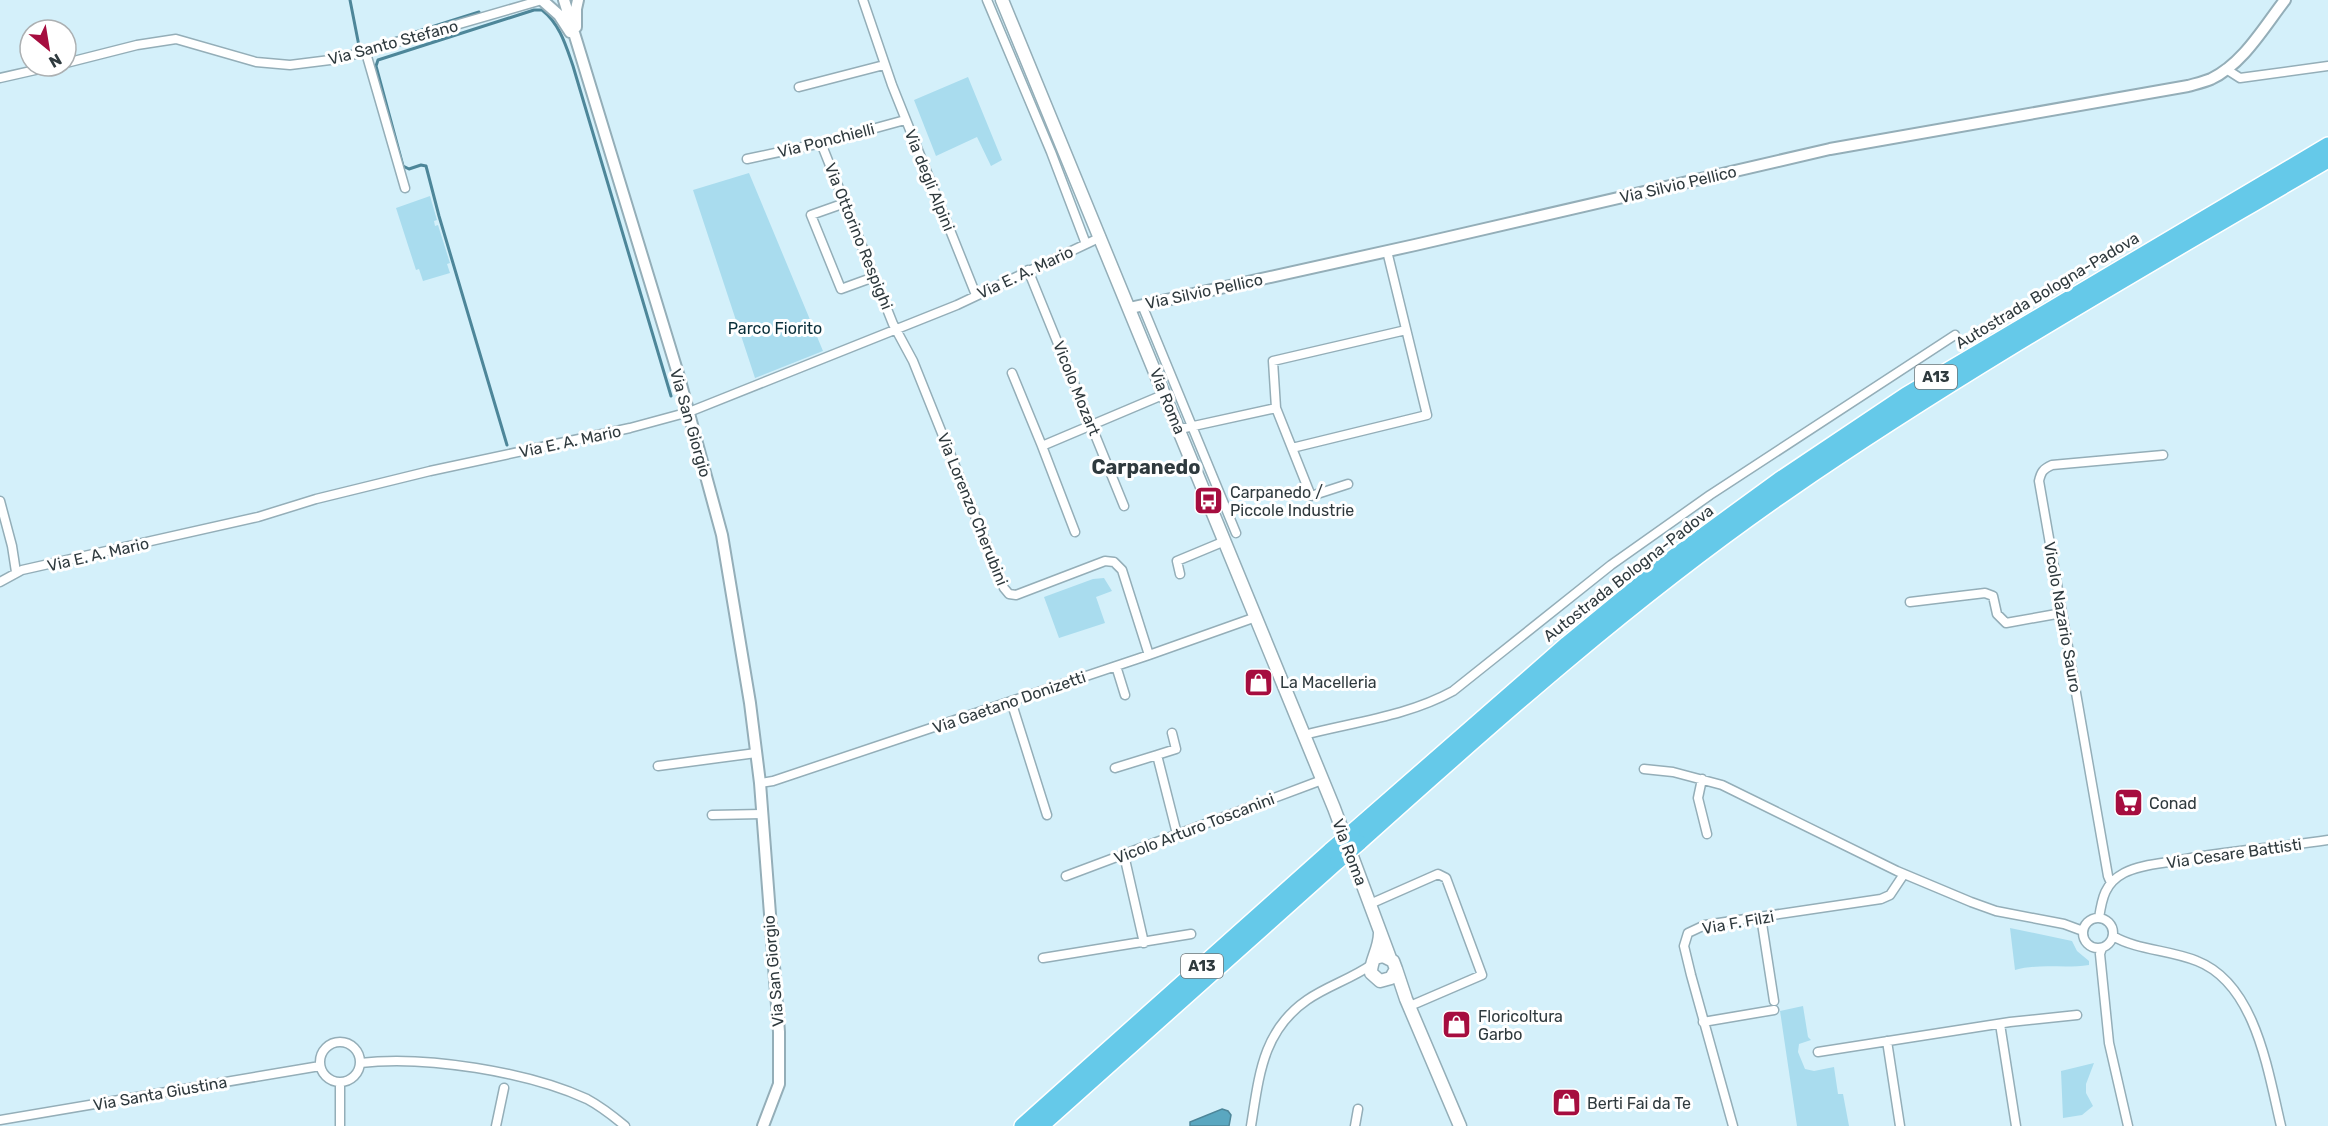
<svg xmlns="http://www.w3.org/2000/svg" width="2328" height="1126" font-family="Rubik,sans-serif">
  <style>
    .green { fill: #a9dcee }
    .water { fill: #5aa7c0; stroke: #4d8699; stroke-width: 1.5 }
    .lines { fill: none; stroke-linecap: round; stroke-linejoin: round }
    .stream { stroke: #4d8699; stroke-width: 3 }
    .minor-casing { stroke: #94aeb8; stroke-width: 11 }
    .tertiary-casing { stroke: #94aeb8; stroke-width: 14 }
    .secondary-casing { stroke: #94aeb8; stroke-width: 15 }
    .motorway-casing { stroke: #fff; stroke-width: 18 }
    .minor { stroke: #fff; stroke-width: 8 }
    .tertiary { stroke: #fff; stroke-width: 10 }
    .secondary { stroke: #fff; stroke-width: 12 }
    .motorway { stroke: #65c9e9; stroke-width: 15 }
    .motorway-bridge-casing { stroke: #fff; stroke-width: 18; stroke-linecap: butt }
    .motorway-bridge { stroke: #65c9e9; stroke-width: 15 }
    .labels { text-anchor: middle; stroke-width: 6; stroke-linejoin: round; paint-order: stroke }
    .shield { fill: #fff; stroke: #6d7578; stroke-width: 1.5 }
    .shield-label { font-size: 15px; font-weight: bold; fill: #2f3a3e }
    .street-label { font-size: 16px; fill: #2f3a3e; stroke: #fff }
    .park-label { font-size: 16px; fill: #092f3a; stroke: #fff }
    .poi-label { font-size: 16px; fill: #2f3a3e; stroke: #fff; text-anchor: start }
    .quarter-label { font-size: 20px; font-weight: bold; fill: #2f3a3e; stroke: #fff }
  </style>
  <rect width="100%" height="100%" fill="#d4f0fa"/>
  <path class="green" d="M968,77L1002,160L991,166L977,137L936,156L914,100Z
    M749,173L823,351L755,378L693,190Z
    M430,196L437,220L434,221L435,226L438,225L450,263L447,264L450,273L423,281L419,269L416,270L396,208Z
    M1104,578L1112,591L1096,597L1105,623L1059,638L1044,597L1093,579Z
    M2010,928L2072,941L2077,951L2089,961V965C2064,969 2040,963 2015,970Z
    M1803,1006L1808,1037L1811,1040L1799,1044L1798,1052L1805,1069L1814,1071L1834,1067L1838,1094H1843L1849,1126H1797L1780,1011Z
    M2094,1063L2086,1084V1093L2093,1106L2082,1115L2063,1118L2061,1071Z"/>
  <path class="water" d="M1222,1109L1228,1111L1231,1115L1229,1126H1190V1122Z"/>
  <g class="lines">
    <path class="stream" d="M350,0L359,46L363,48
      M387,41L479,12
      M507,445L439,216L426,166L421,165L409,169L403,166L376,66L378,60L534,10H542C560,24 566,46 573,66L671,396"/>
    <defs>
      <path id="minor" d="M863,0L892,85L976,295
        M987,0L1051,152L1086,244
        M366,53L405,188
        M66,63L137,45L176,39L256,62L290,65L338,59L542,0
        M2226,69L2240,78L2328,66
        M0,78L53,66
        M799,87L884,65
        M821,143L893,324L913,361L1004,588L1009,594L1016,595L1105,561L1114,562L1122,570L1149,655
        M747,159L821,143L905,120
        M845,203L811,215L841,289L874,277
        M1028,270L1124,506
        M1142,305L1236,533
        M1012,373L1042,446
        M1276,408L1311,496L1348,484
        M1180,429L1276,408L1273,361L1406,330
        M1292,448L1427,415L1387,251
        M0,501L12,546L16,572
        M1075,532L1042,446L1165,394
        M1180,574L1177,561L1225,541
        M0,582L22,570L258,517L316,499L430,471L630,428L689,412L957,305L1101,237
        M1910,602L1985,593L1993,596L1997,614L2006,623L2062,613
        M1116,666L1125,695
        M1011,701L1047,815
        M1304,735C1354,722 1408,716 1453,691L1611,565L1710,495L1955,335
        M1157,755L1176,749L1172,733
        M658,766L756,753
        M1115,768L1157,755L1177,834
        M1644,769L1673,772L1722,785L1897,871L1971,902L1996,911L2064,924L2083,931
        M1702,779L1698,798L1707,834
        M760,783L773,781L1149,655L1256,617
        M712,815L762,814
        M1124,855L1144,943
        M1066,876L1322,780
        M2111,883L2108,876L2039,481C2041,472 2043,469 2052,465L2163,455
        M1370,904L1438,874L1446,878L1482,975L1410,1006
        M1761,917L1774,1001
        M2083 933a15 15 0 1 1 30 0a15 15 0 1 1-30 0Z
        M2099,918C2102,898 2105,883 2124,873C2137,866 2155,864 2169,862C2222,851 2275,848 2328,840
        M2113,936C2136,950 2171,950 2197,961C2256,984 2268,1072 2281,1126
        M2102,948L2100,954L2109,1043L2128,1126
        M1043,958L1191,934
        M1703,1022L1774,1010
        M2000,1024L2016,1126
        M1887,1041L1900,1126
        M320 1062a20 20 0 1 1 40 0a20 20 0 1 1-40 0Z
        M1818,1052L2010,1022L2077,1015
        M360,1063C425,1055 528,1072 587,1099C600,1106 613,1116 625,1126
        M0,1120L320,1066
        M340,1126V1082
        M496,1126L504,1088
        M1251,1126C1259,1077 1262,1031 1307,1000C1327,986 1351,979 1371,965
        M1355,1126L1358,1109
        M1733,1126L1691,975L1684,946L1688,933L1705,925L1881,899L1890,895L1904,874"/>
      <path id="tertiary" d="M542,0L559,15L570,32
        M564,0L679,377L722,535L750,703L760,783L779,1032V1084L763,1126
        M576,27V9L578,0
        M1130,308L1415,245L1830,149L2188,86C2195,84 2204,82 2211,79C2243,64 2264,27 2285,0"/>
      <path id="secondary" d="M1002,0L1334,808L1390,958
        M1375,958L1383,956L1393,961L1396,969L1391,978L1380,981L1371,973C1370,962 1380,949 1380,933
        M1396,969L1406,999L1460,1126"/>
      <path id="motorway" d="M1352,832L1567,644L1668,561L1779,480L1906,395L2328,145
        M1359,843C1497,719 1636,596 1788,491C1962,371 2146,267 2328,160
        M1022,1126L1331,850
        M1041,1126L1338,861"/>
    </defs>
    <use href="#minor" class="minor-casing"/>
    <use href="#tertiary" class="tertiary-casing"/>
    <use href="#secondary" class="secondary-casing"/>
    <use href="#motorway" class="motorway-casing"/>
    <use href="#minor" class="minor"/>
    <use href="#tertiary" class="tertiary"/>
    <use href="#secondary" class="secondary"/>
    <use href="#motorway" class="motorway"/>
    <defs>
      <path id="motorway-bridge" d="M1331,850L1352,832
        M1338,861L1359,843"/>
    </defs>
    <use href="#motorway-bridge" class="motorway-bridge-casing"/>
    <use href="#motorway-bridge" class="motorway-bridge"/>
  </g>
  <defs>
    <symbol id="bus-square" viewBox="-11 -11 22 22"><rect x="-9" y="-9" width="18" height="18" rx="4" fill="#a60d3f" stroke="#fff"/><path d="M-5-6H5V4H4V6H2V4H-2V6H-4V4H-5ZM-3.5-4V0h7V-4ZM-3.5 1.2v1.5H-2V1.2ZM2 1.2v1.5H3.5V1.2Z" fill="#fff"/></symbol>
    <symbol id="shop-square" viewBox="-11 -11 22 22"><rect x="-9" y="-9" width="18" height="18" rx="4" fill="#a60d3f" stroke="#fff"/><path d="M-5-2.5h2.3a2.7 3.5 0 0 1 5.4 0H5L5.5 6h-11ZM-1.5-2.5h3a1.5 2.3 0 0 0-3 0Z" fill="#fff"/></symbol>
    <symbol id="supermarket-square" viewBox="-11 -11 22 22"><rect x="-9" y="-9" width="18" height="18" rx="4" fill="#a60d3f" stroke="#fff"/><path d="M-6-5.5h2.5l.6 2H6L4.5 2H-2.5L-4.4-4H-6ZM-1.5 3.2a1.3 1.3 0 1 0 .1 0ZM3 3.2a1.3 1.3 0 1 0 .1 0Z" fill="#fff"/></symbol>
  </defs>
  <g fill-rule="evenodd">
    <use href="#bus-square" x="1192" y="484" width="33" height="33"/>
    <use href="#shop-square" x="1242" y="666" width="33" height="33"/>
    <use href="#supermarket-square" x="2112" y="786" width="33" height="33"/>
    <use href="#shop-square" x="1440" y="1008" width="33" height="33"/>
    <use href="#shop-square" x="1550" y="1086" width="33" height="33"/>
  </g>
  <g class="labels">
    <g class="shield">
      <rect x="1915" y="365" width="42" height="24" rx="4.5"/>
      <rect x="1181" y="954" width="42" height="24" rx="4.5"/>
    </g>
    <g class="shield-label">
      <text x="1936" y="382">A13</text>
      <text x="1202" y="971">A13</text>
    </g>
    <g class="street-label">
      <text transform="translate(393 42) rotate(-15)" y="6">Via Santo Stefano</text>
      <text transform="translate(826 140) rotate(-14)" y="6">Via Ponchielli</text>
      <text transform="translate(930 180) rotate(68)" y="6">Via degli Alpini</text>
      <text transform="translate(1678 184) rotate(-13)" y="6">Via Silvio Pellico</text>
      <text transform="translate(859 236) rotate(68)" y="6">Via Ottorino Respighi</text>
      <text transform="translate(1025 272) rotate(-25)" y="6">Via E. A. Mario</text>
      <text transform="translate(2047 290) rotate(-31)" y="6">Autostrada Bologna-Padova</text>
      <text transform="translate(1204 291) rotate(-12)" y="6">Via Silvio Pellico</text>
      <text transform="translate(1077 388) rotate(68)" y="6">Vicolo Mozart</text>
      <text transform="translate(1168 401) rotate(68)" y="6">Via Roma</text>
      <text transform="translate(691 423) rotate(74)" y="6">Via San Giorgio</text>
      <text transform="translate(570 441) rotate(-12)" y="6">Via E. A. Mario</text>
      <text transform="translate(973 509) rotate(68)" y="6">Via Lorenzo Cherubini</text>
      <text transform="translate(98 554) rotate(-13)" y="6">Via E. A. Mario</text>
      <text transform="translate(1628 573) rotate(-38)" y="6">Autostrada Bologna-Padova</text>
      <text transform="translate(2063 617) rotate(80)" y="6">Vicolo Nazario Sauro</text>
      <text transform="translate(1009 702) rotate(-19)" y="6">Via Gaetano Donizetti</text>
      <text transform="translate(1194 828) rotate(-21)" y="6">Vicolo Arturo Toscanini</text>
      <text transform="translate(1350 852) rotate(69)" y="6">Via Roma</text>
      <text transform="translate(2234 853) rotate(-8)" y="6">Via Cesare Battisti</text>
      <text transform="translate(1738 922) rotate(-10)" y="6">Via F. Filzi</text>
      <text transform="translate(773 971) rotate(-95)" y="6">Via San Giorgio</text>
      <text transform="translate(160 1093) rotate(-10)" y="6">Via Santa Giustina</text>
    </g>
    <g class="park-label">
      <text x="775" y="334">Parco Fiorito</text>
    </g>
    <g class="poi-label">
      <text x="1230" y="498">Carpanedo /<tspan x="1230" dy="18">Piccole Industrie</tspan></text>
      <text x="1280" y="688">La Macelleria</text>
      <text x="2149" y="809">Conad</text>
      <text x="1478" y="1022">Floricoltura<tspan x="1478" dy="18">Garbo</tspan></text>
      <text x="1587" y="1109">Berti Fai da Te</text>
    </g>
    <g class="quarter-label">
      <text x="1146" y="474">Carpanedo</text>
    </g>
  </g>
  <g transform="translate(48 48) rotate(150)"><circle r="28" fill="#ffffff" stroke="#acb0b2" stroke-width="1.5"/>
  <path d="M0-4.5L10 22L0 15L-10 22Z" fill="#a60d3f"/>
  <text y="-9" font-size="16" font-weight="bold" text-anchor="middle" fill="#2f3a3e">N</text>
  </g>
</svg>
